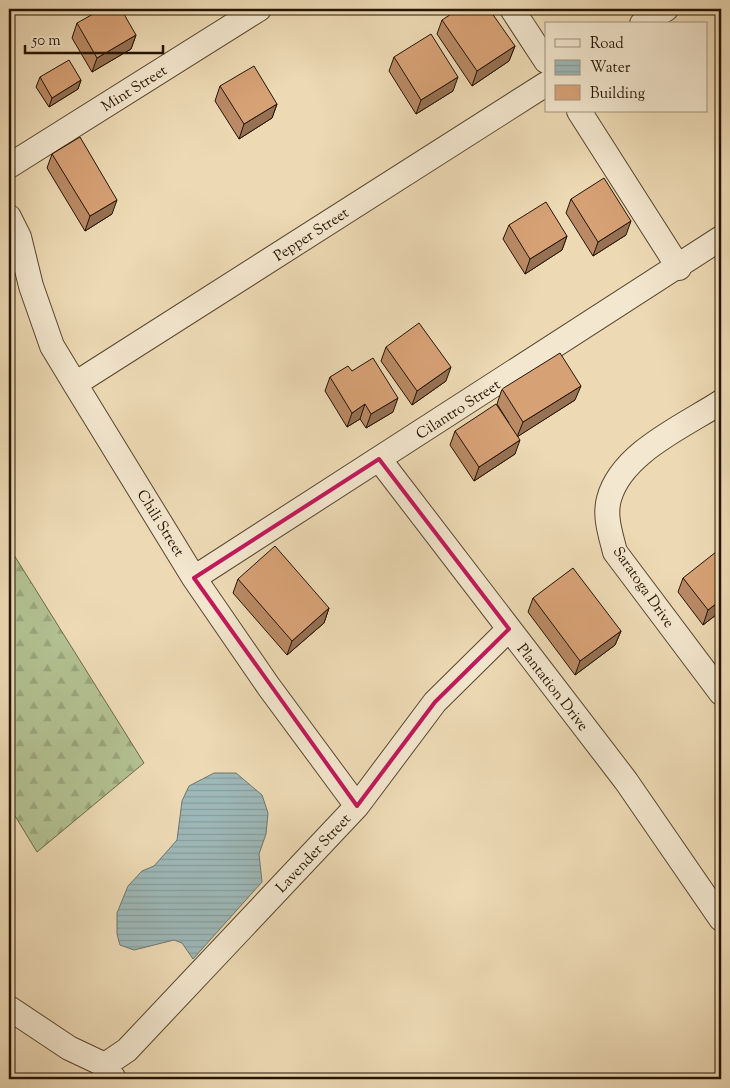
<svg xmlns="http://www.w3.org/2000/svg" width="730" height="1088" font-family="'Sorts Mill Goudy',serif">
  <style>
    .forest { fill: url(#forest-firs); stroke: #6c6a49 }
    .water { fill: url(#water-rules); stroke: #6d766e }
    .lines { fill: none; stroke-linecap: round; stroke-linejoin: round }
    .minor-casing { stroke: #57462d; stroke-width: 26 }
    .minor { stroke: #f3e7cf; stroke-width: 24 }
    .wall { fill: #b98a65; stroke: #251400 }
    .shaded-wall { fill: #967153; stroke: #251400 }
    .building { fill: #d7a176; stroke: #251400 }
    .marked { fill: none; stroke: #c2185b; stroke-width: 4; stroke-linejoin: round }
    .labels { text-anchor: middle; stroke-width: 5; stroke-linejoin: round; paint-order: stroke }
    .street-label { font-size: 15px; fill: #251400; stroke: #f3e7cf }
  </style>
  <defs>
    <pattern id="forest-firs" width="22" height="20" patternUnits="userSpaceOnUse" patternTransform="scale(1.25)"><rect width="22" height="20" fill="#b3c192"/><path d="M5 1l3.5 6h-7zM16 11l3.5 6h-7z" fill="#9aa57c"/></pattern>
    <pattern id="water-rules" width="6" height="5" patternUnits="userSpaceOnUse" patternTransform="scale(1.25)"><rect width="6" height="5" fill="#9db8b8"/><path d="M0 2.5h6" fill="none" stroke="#879d9c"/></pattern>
  </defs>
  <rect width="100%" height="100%" fill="#eddab5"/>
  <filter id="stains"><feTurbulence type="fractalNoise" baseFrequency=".004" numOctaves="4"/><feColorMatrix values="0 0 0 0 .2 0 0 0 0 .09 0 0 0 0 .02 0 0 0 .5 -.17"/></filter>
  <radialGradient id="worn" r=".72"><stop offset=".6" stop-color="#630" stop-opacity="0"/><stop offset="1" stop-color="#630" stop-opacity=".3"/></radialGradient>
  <path class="forest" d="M9,547L144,763L37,852L9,806Z"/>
  <path class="water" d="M214,773H236L262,795L268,813L266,834L259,854L262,882L193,959L182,943L174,940L134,950L120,945L117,934V913L128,886L142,871L154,866L177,840L182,801L189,786Z"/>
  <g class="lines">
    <defs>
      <path id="minor" d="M512,9L546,61
        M642,24L666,9
        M579,111L679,268
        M9,166L259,9
        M9,217L19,237L31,286L52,346L75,384L194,578L269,687L357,806
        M75,384L546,84
        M721,402C684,426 621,453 609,499C604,516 611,536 615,552L721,693
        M379,459L626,781L721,919
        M194,578L721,238
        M9,1008L69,1048L105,1065L114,1079
        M105,1065L127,1050L357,806L435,702L509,629"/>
    </defs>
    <use href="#minor" class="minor-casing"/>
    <use href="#minor" class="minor"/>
  </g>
  <path class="wall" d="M442,20L515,46L509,61L472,86L437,34Z
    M77,23L136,35L131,49L92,72L72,38Z
    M394,57L453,91L416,114L389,71Z
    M40,77L81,80L78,89L49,107L36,87Z
    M220,86L277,104L272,118L239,139L215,101Z
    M52,154L112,214L85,231L47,168Z
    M571,199L626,235L593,256L566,213Z
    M509,225L567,236L562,250L525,274L503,239Z
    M386,347L446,381L412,405L381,361Z
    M352,371L393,412L366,428L360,419L347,427L325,391L330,377Z
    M502,389L575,400L518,436L515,454L474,481L450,445L455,431L509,423L497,404Z
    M683,578L721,611L703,625L678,592Z
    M238,579L329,608L324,623L287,655L233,593Z
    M533,598L621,631L615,645L575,675L528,612Z"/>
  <path class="shaded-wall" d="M136,35L131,49L92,72L97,58Z
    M515,46L509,61L472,86L477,71Z
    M458,77L453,91L416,114L421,100Z
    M81,80L78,89L49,107L52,98Z
    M277,104L272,118L239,139L244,124Z
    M117,200L112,214L85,231L90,216Z
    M631,221L626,235L593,256L598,242Z
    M567,236L562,250L525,274L530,259Z
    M451,367L446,381L412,405L417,391Z
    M581,386L575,400L517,437L523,422Z
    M398,398L393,412L366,428L371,414Z
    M365,404L360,419L347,427L352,413Z
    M520,440L515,454L474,481L479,467Z
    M721,600V611L703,625L708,610Z
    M329,608L324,623L287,655L292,641Z
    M621,631L615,645L575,675L580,661Z"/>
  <path class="building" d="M102,9H121L136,35L97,58L77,23Z
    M459,9H489L515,46L477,71L442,20Z
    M431,34L458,77L421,100L394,57Z
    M69,60L81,80L52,98L40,77Z
    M254,66L277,104L244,124L220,86Z
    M80,137L117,200L90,216L52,154Z
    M604,178L631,221L598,242L571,199Z
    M546,202L567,236L530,259L509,225Z
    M419,323L451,367L417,391L386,347Z
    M560,353L581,386L523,422L502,389Z
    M373,358L398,398L371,414L365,404L352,413L330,377L348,366L352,371Z
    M496,404L520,440L479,467L455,431Z
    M275,546L329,608L292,641L238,579Z
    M721,548V600L708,610L683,578Z
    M573,568L621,631L580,661L533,598Z"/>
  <path class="marked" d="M379,459L509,629L435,702L357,806L194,578Z"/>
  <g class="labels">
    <g class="street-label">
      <text transform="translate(134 88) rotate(-32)" y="5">Mint Street</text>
      <text transform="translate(311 234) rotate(-33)" y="5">Pepper Street</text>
      <text transform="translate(458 409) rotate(-33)" y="5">Cilantro Street</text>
      <text transform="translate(161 523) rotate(58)" y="5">Chili Street</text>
      <text transform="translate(644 587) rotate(55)" y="5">Saratoga Drive</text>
      <text transform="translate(553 687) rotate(52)" y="5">Plantation Drive</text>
      <text transform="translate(313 853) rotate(-47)" y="5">Lavender Street</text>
    </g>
  </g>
  <rect width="730" height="1088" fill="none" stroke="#eddab5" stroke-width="30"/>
  <rect x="10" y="10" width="710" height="1068" fill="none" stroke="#251400" stroke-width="2.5"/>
  <rect x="15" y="15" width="700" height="1058" fill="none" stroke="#251400"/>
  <rect x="545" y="22" width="162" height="90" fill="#f3e7cf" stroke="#a1937c"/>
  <rect x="555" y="39" width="25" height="8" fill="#f3e7cf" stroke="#a1937c"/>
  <text x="590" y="48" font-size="15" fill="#251400">Road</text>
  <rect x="555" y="60" width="25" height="15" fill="url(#water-rules)" stroke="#a1937c"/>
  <text x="590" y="72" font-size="15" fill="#251400">Water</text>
  <rect x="555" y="85" width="25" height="15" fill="#d7a176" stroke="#a1937c"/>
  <text x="590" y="98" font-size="15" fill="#251400">Building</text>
  <path d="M25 45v8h138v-8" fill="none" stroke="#251400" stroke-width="2.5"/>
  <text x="32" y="45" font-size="15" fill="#251400" stroke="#f3e7cf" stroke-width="4" paint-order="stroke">50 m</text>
  <rect width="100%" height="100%" filter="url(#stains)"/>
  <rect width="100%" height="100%" fill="url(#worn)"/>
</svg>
